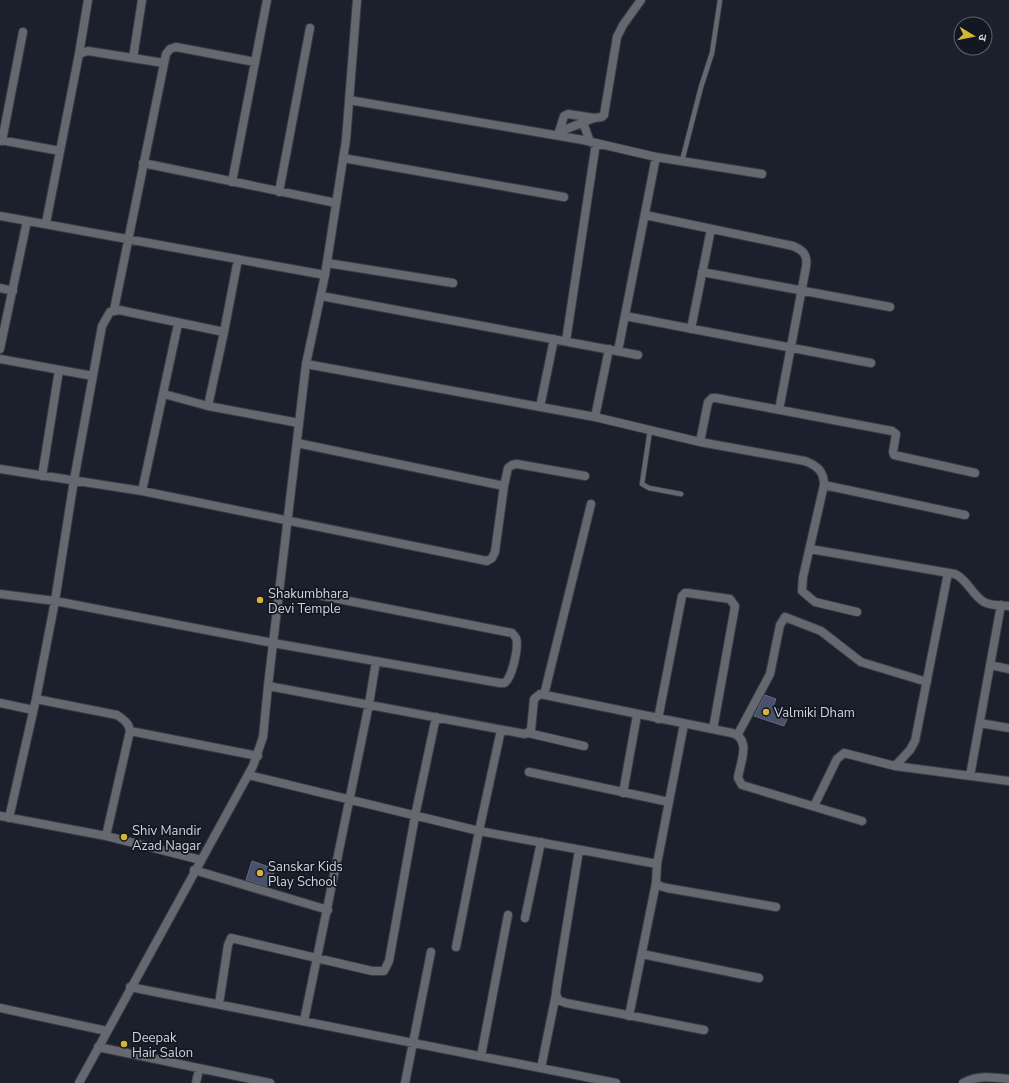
<svg xmlns="http://www.w3.org/2000/svg" width="1009" height="1083" font-family="'Nunito Sans','Noto Sans Devanagari',sans-serif">
  <style>
    .building { fill: #49526a; stroke: #646978 }
    .lines { fill: none; stroke-linecap: round; stroke-linejoin: round }
    .service-casing { stroke: #393d48; stroke-width: 6 }
    .minor-casing { stroke: #393d48; stroke-width: 10 }
    .tertiary-casing { stroke: #393d48; stroke-width: 10 }
    .service { stroke: #65686e; stroke-width: 4.5 }
    .minor { stroke: #65686e; stroke-width: 8 }
    .tertiary { stroke: #65686e; stroke-width: 8 }
    .poi-dot { fill: #d5b534; stroke: #131722; stroke-width: 1.5 }
    .labels { text-anchor: middle; stroke-width: 3.5; stroke-linejoin: round; paint-order: stroke }
    .poi-label { font-size: 13px; fill: #d1d4dc; stroke: #131722; text-anchor: start }
  </style>
  <rect width="100%" height="100%" fill="#1c202c"/>
  <path class="building" d="M765,695L776,699L773,707L785,712L784,715L788,717L784,726L754,716Z
    M252,861L275,869L269,887L246,880Z"/>
  <g class="lines">
    <defs>
      <path id="service" d="M682,161L701,87L712,53L720,0
        M650,430L642,484L649,488L681,494"/>
      <path id="minor" d="M79,54L88,0
        M133,58L142,0
        M349,100L583,140L656,157L762,174
        M583,122L590,142
        M559,132L594,118
        M558,135L564,116L568,114L594,118L602,117L604,115L617,37L623,25L641,0
        M0,140L60,151
        M2,141L23,32
        M343,158L564,197
        M143,163L336,203
        M232,182L267,0
        M279,192L310,28
        M645,215L793,246C803,250 808,255 806,267L779,410
        M0,216L325,275
        M46,223L79,54L88,51L164,63
        M327,263L453,283
        M702,272L890,307
        M0,288L13,291
        M321,296L638,355
        M114,310L166,54L170,49L176,47L255,62
        M625,316L871,363
        M691,329L711,229
        M566,341L596,143
        M0,349L27,221
        M618,351L656,157
        M0,359L93,376
        M306,364L595,417L700,442L805,461C818,466 824,472 824,485L803,577L802,591L815,602L857,612
        M164,394L208,406L299,423
        M208,406L224,332L238,259
        M540,407L554,339
        M595,417L609,349
        M700,442L708,402L712,398H716L892,431L896,434L893,452L894,455L975,473
        M297,443L504,486L508,468L512,465L517,464L585,476
        M0,469L142,491L487,561L492,558L495,552L504,486
        M42,476L59,370
        M824,485L965,515
        M142,491L178,324
        M810,549L955,574C968,580 972,595 984,602C991,606 1001,605 1009,606
        M0,594L55,601L273,643L500,683H504C512,680 519,646 516,638C515,636 513,634 512,633L313,594
        M990,665L1009,669
        M268,686L525,734L531,730L534,699L540,694L732,733C752,739 740,763 738,778L742,785L862,821
        M544,695L591,504
        M36,699L117,715C124,720 129,723 130,731L106,836
        M0,703L33,710
        M658,719L682,596L685,593H688L730,599L735,606L734,612L713,729
        M980,723L1009,728
        M684,724L657,864L656,883L660,886L667,888L776,907
        M501,730L479,831L657,864
        M130,731L258,756
        M528,733L584,746
        M738,734L770,674L780,625L785,617L821,631L861,662L927,682
        M895,766L910,750L915,741L948,573
        M529,772L669,802
        M248,775L479,831L456,947
        M970,776L1001,605
        M623,793L637,715
        M814,806L837,759L844,753L895,766L1009,781
        M0,816L106,836L201,860
        M9,818L36,699L55,601L74,480L102,326L110,312L119,310L224,332
        M579,850L557,985L556,993L558,1000L566,1003L704,1030
        M194,870L328,910
        M525,918L541,842
        M642,954L759,978
        M130,987L616,1083
        M219,1004L228,945L231,938L372,971H384L389,961L415,816L436,717
        M0,1008L107,1031
        M629,1016L656,883
        M304,1021L369,704L376,661
        M98,1047L270,1083
        M481,1056L508,915
        M541,1068L556,994
        M196,1083L199,1069
        M405,1083L431,952"/>
      <path id="tertiary" d="M79,1083L253,766L263,737L268,686L306,364L325,275L346,140L357,0
        M963,1083C977,1075 993,1077 1009,1079"/>
    </defs>
    <use href="#service" class="service-casing"/>
    <use href="#minor" class="minor-casing"/>
    <use href="#tertiary" class="tertiary-casing"/>
    <use href="#service" class="service"/>
    <use href="#minor" class="minor"/>
    <use href="#tertiary" class="tertiary"/>
  </g>
  <g class="poi-dot">
    <circle cx="260" cy="600" r="4"/>
    <circle cx="766" cy="712" r="4"/>
    <circle cx="124" cy="837" r="4"/>
    <circle cx="260" cy="873" r="4"/>
    <circle cx="124" cy="1044" r="4"/>
  </g>
  <g class="labels">
    <g class="poi-label">
      <text x="268" y="598">Shakumbhara<tspan x="268" dy="15">Devi Temple</tspan></text>
      <text x="774" y="717">Valmiki Dham</text>
      <text x="132" y="835">Shiv Mandir<tspan x="132" dy="15">Azad Nagar</tspan></text>
      <text x="268" y="871">Sanskar Kids<tspan x="268" dy="15">Play School</tspan></text>
      <text x="132" y="1042">Deepak<tspan x="132" dy="15">Hair Salon</tspan></text>
    </g>
  </g>
  <g transform="translate(973 36) rotate(100)"><circle r="19" fill="#131722" stroke="#5f636c"/>
  <path d="M0-3L7 15L0 10L-7 15Z" fill="#d5b534"/>
  <text y="-6" font-size="11" font-weight="bold" text-anchor="middle" fill="#d1d4dc">उ</text>
  </g>
</svg>
